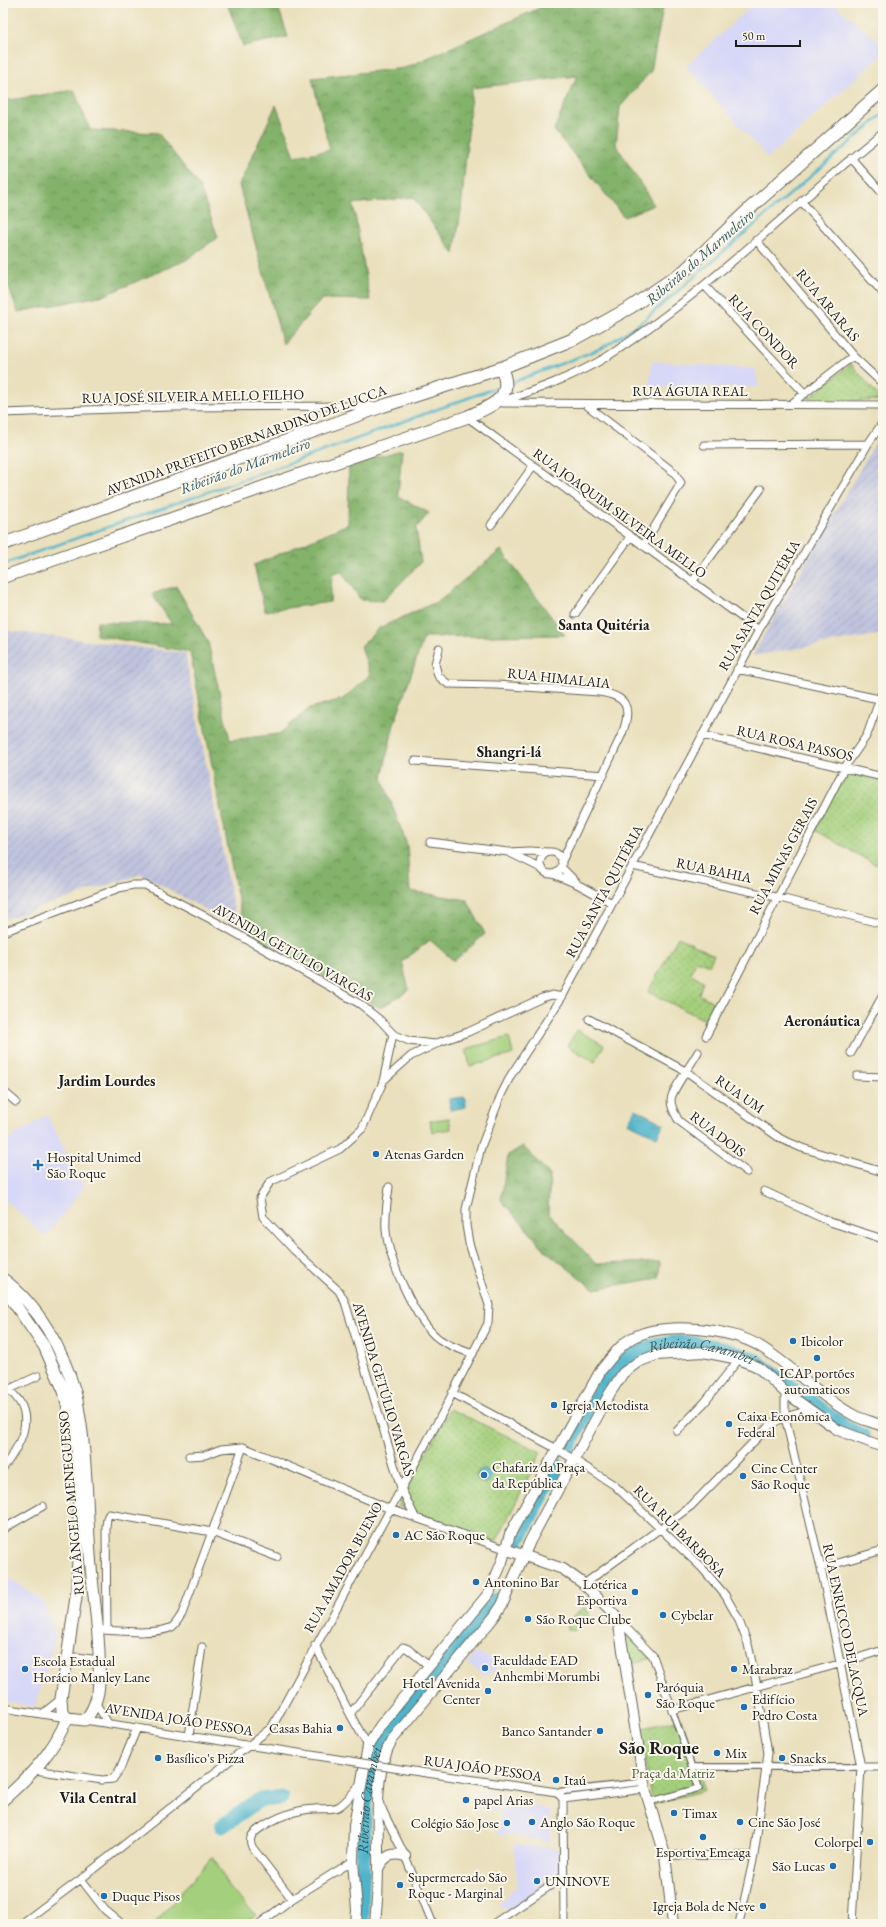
<svg xmlns="http://www.w3.org/2000/svg" width="886" height="1927" font-family="'EB Garamond',serif">
  <style>
    .built { fill: #d7d7f8 }
    .industrial { fill: url(#industrial-furrows) }
    .green { fill: #a4cf7b; stroke: #60764c }
    .forest { fill: url(#forest-crowns); stroke: #506744 }
    .park { fill: url(#park-dots); stroke: #60764c }
    .water { fill: url(#water-ripples); stroke: #346874 }
    .lines { fill: none; stroke-linecap: round; stroke-linejoin: round }
    .stream { stroke: #4db4cb; stroke-width: 2.5 }
    .river { stroke: #4db4cb; stroke-width: 15 }
    .pedestrian-casing { stroke: #646154; stroke-width: 8 }
    .minor-casing { stroke: #646154; stroke-width: 9 }
    .secondary-casing { stroke: #646154; stroke-width: 12 }
    .primary-casing { stroke: #646154; stroke-width: 13 }
    .trunk-casing { stroke: #646154; stroke-width: 14 }
    .pedestrian { stroke: #fff; stroke-width: 5.5 }
    .minor { stroke: #fff; stroke-width: 7 }
    .secondary { stroke: #fff; stroke-width: 10 }
    .primary { stroke: #fff; stroke-width: 11 }
    .trunk { stroke: #fff; stroke-width: 12 }
    .minor-bridge-casing { stroke: #646154; stroke-width: 9; stroke-linecap: butt }
    .minor-bridge { stroke: #fff; stroke-width: 7 }
    .poi-dot { fill: #1f6fb2; stroke: #fbf7ec; stroke-width: 1.5 }
    .labels { text-anchor: middle; stroke-width: 4; stroke-linejoin: round; paint-order: stroke }
    .street-label { font-size: 14px; fill: #1c1c1c; stroke: #fbf7ec }
    .poi-label { font-size: 14px; fill: #1c1c1c; stroke: #fbf7ec; text-anchor: start }
    .park-label { font-size: 14px; fill: #4c5b3d; stroke: #fbf7ec }
    .water-label { font-size: 15px; font-style: italic; fill: #305962; stroke: #fbf7ec }
    .neighbourhood-label { font-size: 15px; font-weight: bold; fill: #1c1c1c; stroke: #fbf7ec }
    .district-label { font-size: 18px; font-weight: bold; fill: #1c1c1c; stroke: #fbf7ec }
  </style>
  <defs>
    <pattern id="industrial-furrows" width="10" height="10" patternUnits="userSpaceOnUse"><rect width="10" height="10" fill="#bfc2dd"/><path d="M-1 1l2-2M0 10L10 0M9 11l2-2" fill="none" stroke="#a4a6bd"/></pattern>
    <pattern id="forest-crowns" width="20" height="18" patternUnits="userSpaceOnUse"><rect width="20" height="18" fill="#83b26b"/><path d="M2 6a3 3 0 1 1 6 0M12 15a3 3 0 1 1 6 0" fill="none" stroke="#6a9057"/></pattern>
    <pattern id="park-dots" width="8" height="8" patternUnits="userSpaceOnUse"><rect width="8" height="8" fill="#a4cf7b"/><path d="M2 2h.1M6 6h.1" fill="none" stroke="#8db16a" stroke-width="1.8" stroke-linecap="round"/></pattern>
    <pattern id="water-ripples" width="26" height="14" patternUnits="userSpaceOnUse"><rect width="26" height="14" fill="#4db4cb"/><path d="M2 4q2-2 4 0t4 0M15 11q2-2 4 0t4 0" fill="none" stroke="#3f92a4"/></pattern>
  </defs>
  <rect width="100%" height="100%" fill="#fbf7ec"/>
  <filter id="ink" filterUnits="userSpaceOnUse"><feTurbulence type="fractalNoise" baseFrequency=".025" numOctaves="2"/><feDisplacementMap in="SourceGraphic" scale="8" xChannelSelector="R" yChannelSelector="G"/><feConvolveMatrix kernelMatrix="1 2 1 2 8 2 1 2 1" color-interpolation-filters="sRGB"/></filter>
  <filter id="wash" filterUnits="userSpaceOnUse"><feTurbulence type="fractalNoise" baseFrequency=".012" numOctaves="4" result="noise"/><feDisplacementMap in="SourceGraphic" scale="16" xChannelSelector="R" yChannelSelector="G"/><feGaussianBlur stdDeviation="0.9" result="paint"/><feColorMatrix in="noise" values="0 0 0 0 0 0 0 0 0 0 0 0 0 0 0 0 0 1.4 0 .05"/><feComposite in="paint" operator="in"/></filter>
  <g filter="url(#wash)">
    <rect width="100%" height="100%" fill="#eae0bd"/>
    <path class="built" d="M755,3H833L883,45V54L768,158L686,66Z
      M652,361L755,369L759,387H649Z
      M47,1115L84,1187L46,1237L3,1198V1143Z
      M3,1574L43,1600L56,1636L35,1707L3,1701Z
      M476,1653L490,1657L502,1662L493,1672L484,1675L467,1663Z
      M477,1792L550,1810L551,1843L511,1835H497L501,1812L477,1807Z
      M513,1844L563,1850V1877L512,1911L497,1906L518,1885Z"/>
    <path class="industrial" d="M883,430V634L752,656Z
      M3,630L185,653L237,927L141,874L3,920Z"/>
    <path class="green" d="M577,1030L604,1045L595,1062L567,1046Z
      M509,1037L513,1054L470,1066L466,1049Z
      M449,1118L451,1129L432,1132L430,1121Z
      M213,1856L229,1888L256,1915L244,1924H154Z"/>
    <path class="forest" d="M227,3H277L288,37L243,46Z
      M551,3H664L651,71L620,107L616,145L654,205L624,217L554,130L577,76L472,88L461,211L454,254L413,197L353,204L370,300L322,299L283,344L239,185L276,105L295,156L330,150L312,78L405,68Z
      M74,90L90,130L158,133L199,186L218,237L186,260L105,295L18,312L3,272V101Z
      M402,450L398,496L429,513L416,528L421,562L383,601L361,600L341,571L332,574L330,602L265,611L254,565L348,524L349,464Z
      M501,550L565,635L424,637L394,724L382,778L407,845L410,891L467,900L485,934L454,961L430,940L402,962L409,990L380,1008L244,930L190,652L96,635L97,622L172,624L152,594L176,586L208,642L230,740L279,734L310,708L343,699L370,675L361,646L379,628L438,601Z
      M523,1146L550,1175L548,1213L596,1264L660,1262L659,1278L594,1289L546,1251L501,1200L508,1155Z"/>
    <path class="park" d="M851,364L882,400L810,403L809,398Z
      M846,772L883,781V852L876,865L815,830Z
      M678,937L714,955L709,965L697,960L690,973L703,981L699,994L713,1002L705,1020L648,992Z
      M450,1409L541,1452L496,1542L398,1506Z
      M584,1607L590,1616L574,1631L568,1629L567,1622Z
      M621,1625L652,1658L626,1664Z
      M681,1719L705,1790L653,1804L639,1729Z"/>
    <path class="water" d="M465,1097L466,1107L450,1110L449,1099Z
      M635,1109L664,1124L657,1137L628,1123Z
      M477 1476a7 7 0 1 1 14 0a7 7 0 1 1-14 0Z"/>
    <g class="lines">
      <path class="stream" d="M511,383L602,348L643,321L883,114
        M3,564L321,452L495,388"/>
      <g class="river">
        <path id="s1" d="M569,1445C583,1421 595,1393 613,1372C649,1329 711,1341 756,1361L846,1428L863,1436"/>
        <path d="M518,1540L558,1466"/>
        <path d="M222,1826L259,1800L281,1798"/>
        <path id="s2" d="M361,1924L364,1815L368,1782L377,1747L496,1600"/>
      </g>
    </g>
  </g>
  <g filter="url(#ink)">
    <g class="lines">
      <defs>
        <path id="pedestrian" d="M692,1767H861
          M557,1792L644,1782
          M649,1802L699,1788L672,1710"/>
        <path id="minor" d="M851,158L883,194
          M801,201L883,293
          M756,240L853,356L883,384
          M705,286L805,394
          M497,403C533,391 576,376 608,356C708,291 792,206 883,132
          M503,403L883,405
          M585,404L675,473L681,483L643,546
          M791,404L853,356
          M3,413L170,407L373,406
          M467,417L759,630
          M704,445L868,444
          M491,525L533,466
          M692,582L761,489
          M575,614L630,537
          M439,649L435,664L438,676L448,684L496,685L599,692C628,696 632,708 622,734L562,861
          M737,669L879,699
          M702,735L883,777
          M415,761L604,775
          M430,842L508,852L529,851L549,852
          M508,852L541,868
          M540 863a11 11 0 1 1 22 0a11 11 0 1 1-22 0Z
          M632,866L776,897L883,924
          M561,867L576,882
          M553,874L577,884L612,903
          M3,932L119,888L133,885H145L216,922L360,1004L380,1020L393,1034L383,1082L362,1129L340,1149L270,1182L260,1198L263,1217L294,1250L339,1291L345,1302L401,1488L415,1517
          M589,1019L687,1072L781,1139L802,1148L883,1172
          M393,1034L409,1041L434,1044L468,1032L542,998L552,995L562,997
          M706,1036L845,767L867,735L883,690
          M698,1052C693,1062 671,1091 671,1100C671,1108 675,1114 679,1121L747,1172
          M851,1053L883,995
          M857,1076L883,1077
          M383,1081L411,1056L436,1044
          M3,1091L16,1102
          M389,1187C387,1201 385,1216 386,1230C388,1259 416,1322 439,1339C449,1346 461,1350 473,1354
          M764,1191L830,1222L883,1239
          M3,1386C39,1409 24,1441 3,1468
          M3,1392L38,1376
          M785,1392V1417L821,1568L861,1767L852,1924
          M452,1393L557,1449L614,1485L702,1568L725,1595L738,1618L748,1644L757,1686L768,1753L754,1856L739,1924
          M677,1431L705,1402L739,1359
          M189,1456L205,1455L221,1449L243,1447L390,1509L505,1549
          M3,1529L43,1506
          M821,1568L883,1550
          M584,1584L691,1506L771,1424L785,1417L809,1410
          M618,1619L653,1656L672,1710L839,1664L883,1650
          M103,1630C120,1631 157,1635 172,1627C176,1624 179,1618 182,1614L243,1447
          M107,1630L106,1527L107,1518L109,1514L212,1532L277,1557
          M315,1645L350,1714L368,1746
          M95,1702L108,1723
          M3,1708L67,1718
          M42,1714L61,1699
          M350,1714L403,1647L408,1649L429,1666
          M85,1720L350,1761
          M189,1736L202,1647
          M861,1767H883
          M35,1770L102,1780L113,1779L120,1769L137,1728
          M406,1770L557,1792L563,1799
          M563,1799L564,1924
          M563,1799L645,1789
          M380,1805L405,1856L433,1924
          M665,1855L754,1856
          M81,1879L105,1910L122,1924
          M292,1899L252,1847C248,1838 252,1834 259,1829C275,1818 294,1810 314,1809C321,1808 331,1810 338,1807C345,1804 354,1791 360,1785
          M21,1924L81,1879L272,1727L444,1410L488,1323L489,1305L469,1243L466,1225V1209L481,1147L501,1095L511,1075L562,997L759,630L868,444L883,422
          M259,1924L292,1899L353,1861
          M493,1924L563,1877"/>
        <path id="secondary" d="M505,1549L563,1569L584,1584L618,1619L645,1789L665,1855L673,1924
          M378,1869C384,1856 392,1852 405,1856
          M356,1924L357,1910L353,1861L354,1826L368,1746L380,1726L489,1593L502,1562L510,1534L601,1370C611,1359 619,1345 632,1338C664,1321 732,1328 761,1347C795,1368 822,1399 857,1417C865,1420 875,1423 883,1426
          M375,1924C377,1906 378,1887 378,1869C379,1831 372,1773 392,1740L494,1617L502,1605L530,1541L610,1393L623,1373L638,1362L656,1355L703,1352L739,1359L758,1367L785,1392L838,1430L883,1447"/>
        <path id="primary" d="M3,1279C39,1306 63,1350 75,1392C78,1402 79,1414 81,1425C87,1468 87,1511 90,1555C93,1597 101,1639 99,1681C99,1695 94,1710 85,1720L67,1718
          M3,1290L10,1297L44,1346L64,1391L77,1447L79,1516L77,1590L61,1699L62,1711L67,1718
          M67,1660L77,1659L98,1662
          M3,1800C30,1776 54,1752 67,1718"/>
        <path id="trunk" d="M3,544L383,406L501,368L574,339L631,307L684,271L748,210L883,90
          M3,577L467,417C490,406 516,399 501,368"/>
      </defs>
      <use href="#pedestrian" class="pedestrian-casing"/>
      <use href="#minor" class="minor-casing"/>
      <use href="#secondary" class="secondary-casing"/>
      <use href="#primary" class="primary-casing"/>
      <use href="#trunk" class="trunk-casing"/>
      <use href="#pedestrian" class="pedestrian"/>
      <use href="#minor" class="minor"/>
      <use href="#secondary" class="secondary"/>
      <use href="#primary" class="primary"/>
      <use href="#trunk" class="trunk"/>
      <defs>
        <path id="minor-bridge" d="M350,1761L406,1770"/>
      </defs>
      <use href="#minor-bridge" class="minor-bridge-casing"/>
      <use href="#minor-bridge" class="minor-bridge"/>
    </g>
  </g>
  <g class="poi-dot">
    <circle cx="376" cy="1154" r="4"/>
    <path d="M36 1159h4v4h4v4h-4v4h-4v-4h-4v-4h4z"/>
    <circle cx="793" cy="1341" r="4"/>
    <circle cx="817" cy="1358" r="4"/>
    <circle cx="554" cy="1405" r="4"/>
    <circle cx="729" cy="1424" r="4"/>
    <circle cx="484" cy="1475" r="4"/>
    <circle cx="743" cy="1476" r="4"/>
    <circle cx="396" cy="1535" r="4"/>
    <circle cx="476" cy="1582" r="4"/>
    <circle cx="635" cy="1592" r="4"/>
    <circle cx="663" cy="1615" r="4"/>
    <circle cx="528" cy="1619" r="4"/>
    <circle cx="485" cy="1668" r="4"/>
    <circle cx="25" cy="1669" r="4"/>
    <circle cx="734" cy="1669" r="4"/>
    <circle cx="488" cy="1691" r="4"/>
    <circle cx="648" cy="1695" r="4"/>
    <circle cx="744" cy="1707" r="4"/>
    <circle cx="340" cy="1728" r="4"/>
    <circle cx="600" cy="1731" r="4"/>
    <circle cx="717" cy="1753" r="4"/>
    <circle cx="158" cy="1758" r="4"/>
    <circle cx="782" cy="1758" r="4"/>
    <circle cx="556" cy="1780" r="4"/>
    <circle cx="466" cy="1800" r="4"/>
    <circle cx="674" cy="1813" r="4"/>
    <circle cx="532" cy="1822" r="4"/>
    <circle cx="740" cy="1822" r="4"/>
    <circle cx="507" cy="1823" r="4"/>
    <circle cx="703" cy="1837" r="4"/>
    <circle cx="870" cy="1842" r="4"/>
    <circle cx="833" cy="1866" r="4"/>
    <circle cx="537" cy="1881" r="4"/>
    <circle cx="400" cy="1885" r="4"/>
    <circle cx="104" cy="1896" r="4"/>
    <circle cx="763" cy="1906" r="4"/>
  </g>
  <g class="labels">
    <g class="street-label">
      <text transform="translate(828 305) rotate(50)" y="5">RUA ARARAS</text>
      <text transform="translate(764 331) rotate(47)" y="5">RUA CONDOR</text>
      <text x="690" y="396">RUA ÁGUIA REAL</text>
      <text transform="translate(193 396) rotate(-1)" y="5">RUA JOSÉ SILVEIRA MELLO FILHO</text>
      <text transform="translate(246 440) rotate(-20)" y="5">AVENIDA PREFEITO BERNARDINO DE LUCCA</text>
      <text transform="translate(620 513) rotate(36)" y="5">RUA JOAQUIM SILVEIRA MELLO</text>
      <text transform="translate(759 605) rotate(-60)" y="5">RUA SANTA QUITÉRIA</text>
      <text transform="translate(559 678) rotate(6)" y="5">RUA HIMALAIA</text>
      <text transform="translate(795 743) rotate(13)" y="5">RUA ROSA PASSOS</text>
      <text transform="translate(783 856) rotate(-62)" y="5">RUA MINAS GERAIS</text>
      <text transform="translate(714 870) rotate(12)" y="5">RUA BAHIA</text>
      <text transform="translate(604 891) rotate(-62)" y="5">RUA SANTA QUITÉRIA</text>
      <text transform="translate(293 952) rotate(30)" y="5">AVENIDA GETÚLIO VARGAS</text>
      <text transform="translate(740 1094) rotate(35)" y="5">RUA UM</text>
      <text transform="translate(718 1134) rotate(37)" y="5">RUA DOIS</text>
      <text transform="translate(384 1389) rotate(73)" y="5">AVENIDA GETÚLIO VARGAS</text>
      <text transform="translate(71 1503) rotate(-95)" y="5">RUA ÂNGELO MENEGUESSO</text>
      <text transform="translate(680 1531) rotate(45)" y="5">RUA RUI BARBOSA</text>
      <text transform="translate(343 1567) rotate(-61)" y="5">RUA AMADOR BUENO</text>
      <text transform="translate(846 1630) rotate(78)" y="5">RUA ENRICCO DELACQUA</text>
      <text transform="translate(179 1719) rotate(9)" y="5">AVENIDA JOÃO PESSOA</text>
      <text transform="translate(483 1768) rotate(8)" y="5">RUA JOÃO PESSOA</text>
    </g>
    <g class="poi-label">
      <text x="384" y="1159">Atenas Garden</text>
      <text x="47" y="1162">Hospital Unimed<tspan x="47" dy="16">São Roque</tspan></text>
      <text x="801" y="1346">Ibicolor</text>
      <text x="817" y="1378" text-anchor="middle">ICAP portões<tspan x="817" dy="16">automaticos</tspan></text>
      <text x="562" y="1410">Igreja Metodista</text>
      <text x="737" y="1421">Caixa Econômica<tspan x="737" dy="16">Federal</tspan></text>
      <text x="492" y="1472">Chafariz da Praça<tspan x="492" dy="16">da República</tspan></text>
      <text x="751" y="1473">Cine Center<tspan x="751" dy="16">São Roque</tspan></text>
      <text x="404" y="1540">AC São Roque</text>
      <text x="484" y="1587">Antonino Bar</text>
      <text x="627" y="1589" text-anchor="end">Lotérica<tspan x="627" dy="16">Esportiva</tspan></text>
      <text x="671" y="1620">Cybelar</text>
      <text x="536" y="1624">São Roque Clube</text>
      <text x="493" y="1665">Faculdade EAD<tspan x="493" dy="16">Anhembi Morumbi</tspan></text>
      <text x="33" y="1666">Escola Estadual<tspan x="33" dy="16">Horácio Manley Lane</tspan></text>
      <text x="742" y="1674">Marabraz</text>
      <text x="480" y="1688" text-anchor="end">Hotel Avenida<tspan x="480" dy="16">Center</tspan></text>
      <text x="656" y="1692">Paróquia<tspan x="656" dy="16">São Roque</tspan></text>
      <text x="752" y="1704">Edifício<tspan x="752" dy="16">Pedro Costa</tspan></text>
      <text x="332" y="1733" text-anchor="end">Casas Bahia</text>
      <text x="592" y="1736" text-anchor="end">Banco Santander</text>
      <text x="725" y="1758">Mix</text>
      <text x="166" y="1763">Basílico's Pizza</text>
      <text x="790" y="1763">Snacks</text>
      <text x="564" y="1785">Itaú</text>
      <text x="474" y="1805">papel Arias</text>
      <text x="682" y="1818">Timax</text>
      <text x="540" y="1827">Anglo São Roque</text>
      <text x="748" y="1827">Cine São José</text>
      <text x="499" y="1828" text-anchor="end">Colégio São Jose</text>
      <text x="862" y="1847" text-anchor="end">Colorpel</text>
      <text x="703" y="1857" text-anchor="middle">Esportiva Emeaga</text>
      <text x="825" y="1871" text-anchor="end">São Lucas</text>
      <text x="408" y="1882">Supermercado São<tspan x="408" dy="16">Roque - Marginal</tspan></text>
      <text x="545" y="1886">UNINOVE</text>
      <text x="112" y="1901">Duque Pisos</text>
      <text x="755" y="1911" text-anchor="end">Igreja Bola de Neve</text>
    </g>
    <g class="park-label">
      <text x="673" y="1778">Praça da Matriz</text>
    </g>
    <g class="water-label">
      <text transform="translate(700 257) rotate(-41)" y="5">Ribeirão do Marmeleiro</text>
      <text transform="translate(245 466) rotate(-20)" y="5">Ribeirão do Marmeleiro</text>
      <text dy="5" stroke="none"><textPath href="#s1" startOffset="183">Ribeirão Carambeí</textPath></text>
      <text dy="5" stroke="none"><textPath href="#s2" startOffset="124">Ribeirão Carambeí</textPath></text>
    </g>
    <g class="neighbourhood-label">
      <text x="604" y="630">Santa Quitéria</text>
      <text x="509" y="757">Shangri-lá</text>
      <text x="822" y="1026">Aeronáutica</text>
      <text x="107" y="1086">Jardim Lourdes</text>
      <text x="98" y="1803">Vila Central</text>
    </g>
    <g class="district-label">
      <text x="659" y="1754">São Roque</text>
    </g>
  </g>
  <rect width="886" height="1927" fill="none" stroke="#fbf7ec" stroke-width="16"/>
  <path d="M736 40v6h64v-6" fill="none" stroke="#1c1c1c" stroke-width="2"/>
  <text x="742" y="40" font-size="12" fill="#1c1c1c" stroke="#fbf7ec" stroke-width="3" paint-order="stroke">50 m</text>
</svg>
